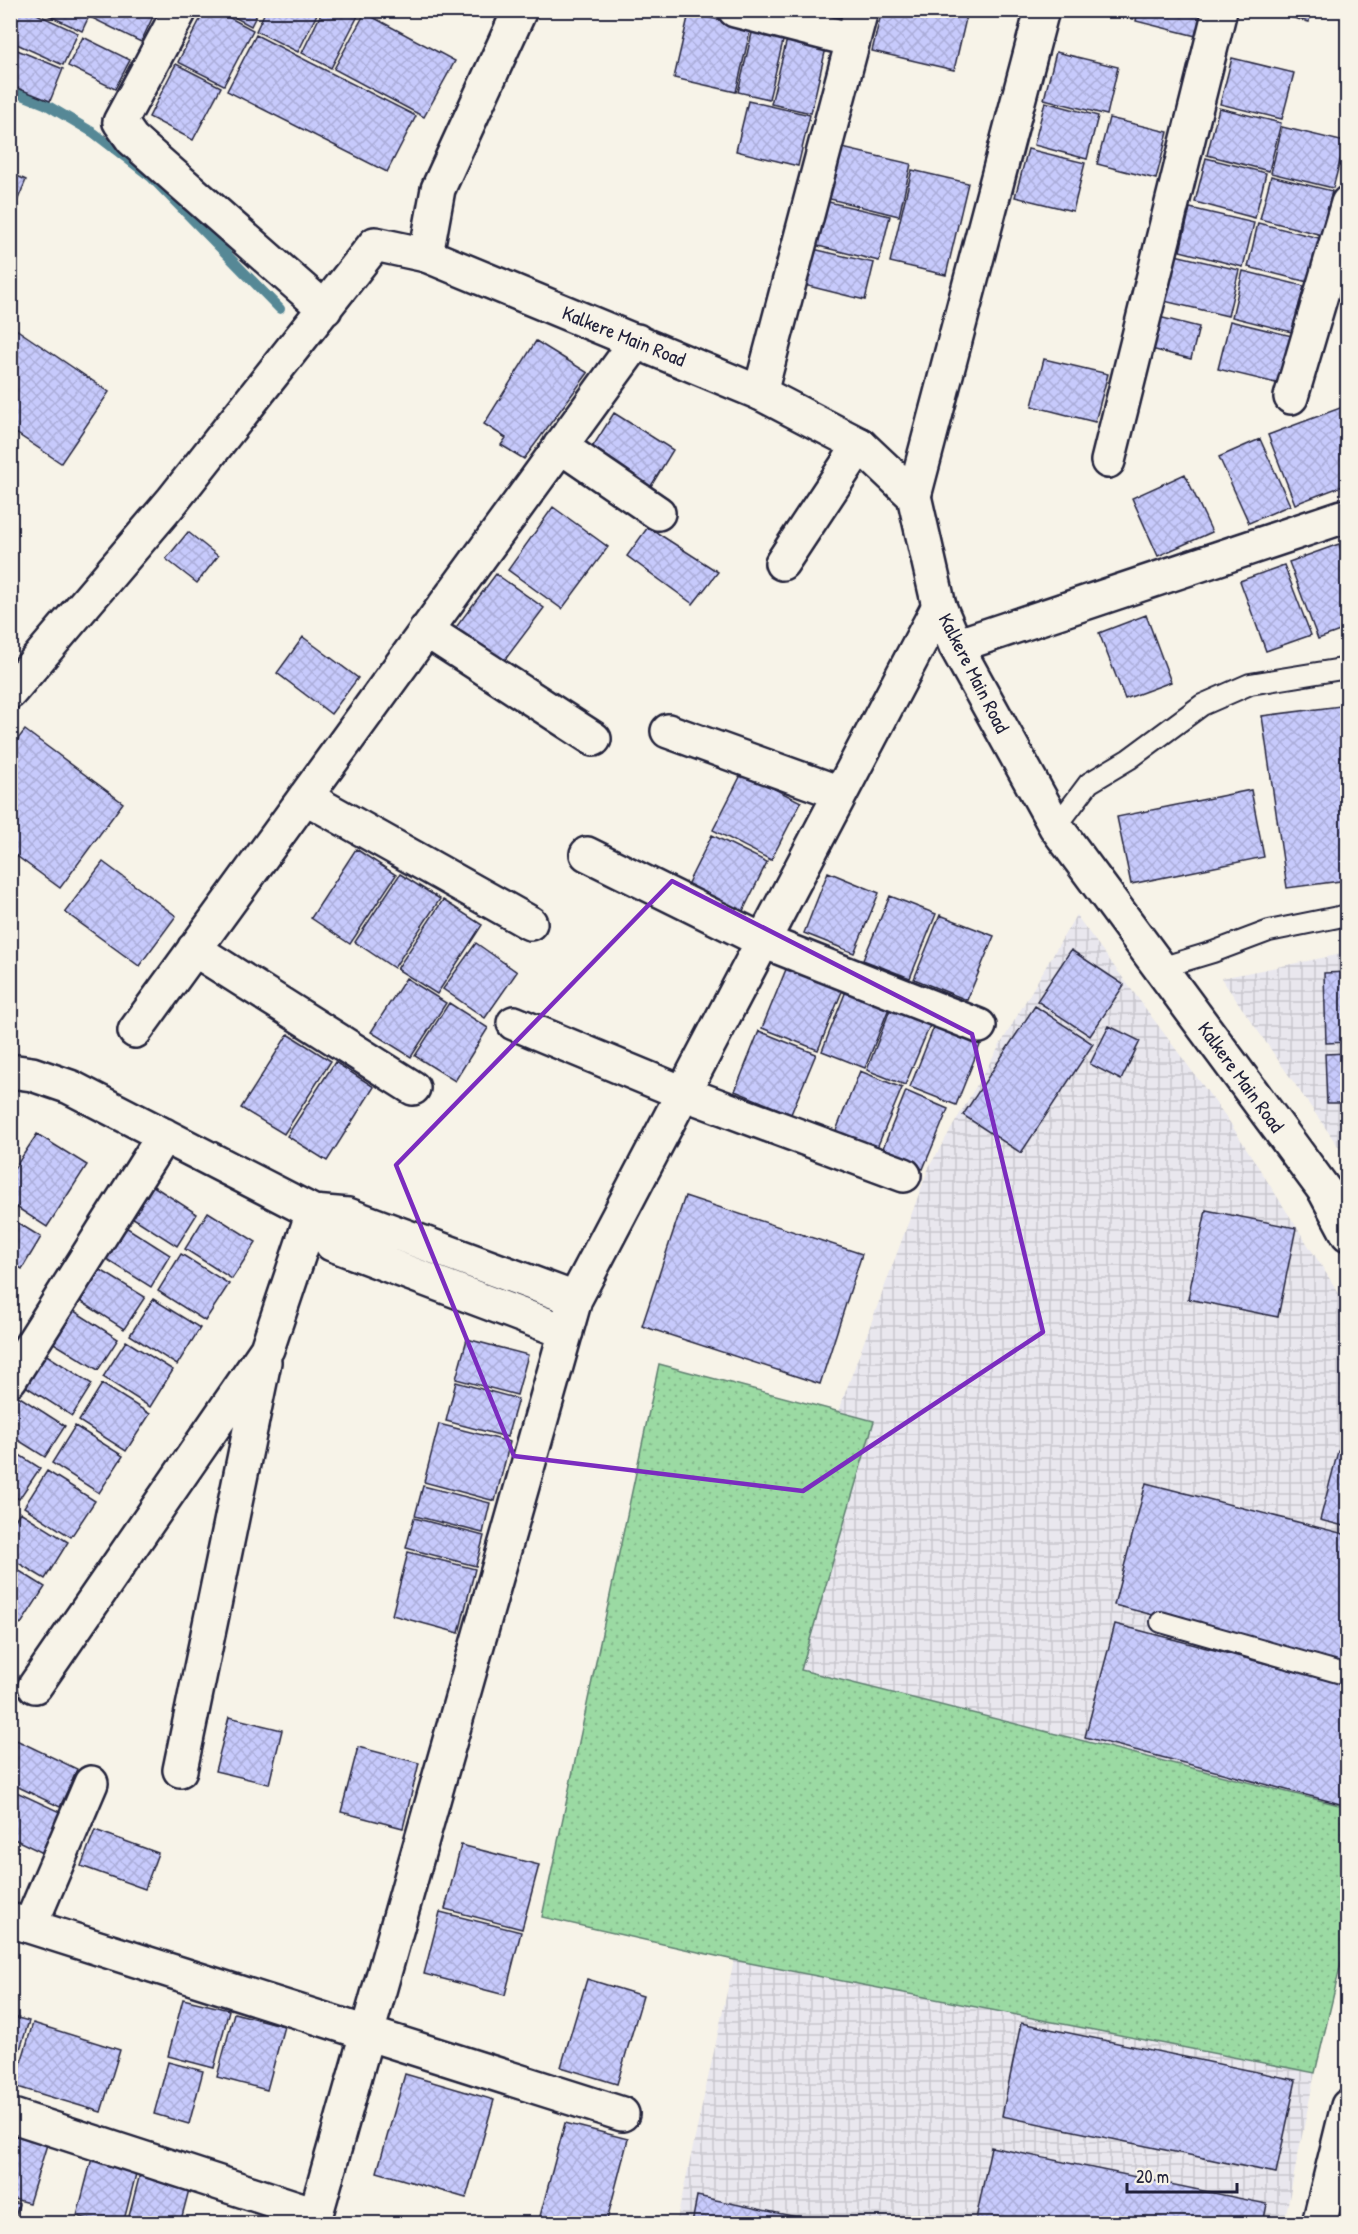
<svg xmlns="http://www.w3.org/2000/svg" width="1358" height="2234" font-family="'Patrick Hand',sans-serif">
  <style>
    .industrial { fill: url(#industrial-grid) }
    .green { fill: url(#green-dots); stroke: #5e7e6f; stroke-width: 1.5 }
    .lines { fill: none; stroke-linecap: round; stroke-linejoin: round }
    .stream { stroke: #578896; stroke-width: 10 }
    .building { fill: url(#building-cross-hatch); stroke: #22223b; stroke-width: 1.5 }
    .service-casing { stroke: #22223b; stroke-width: 24 }
    .minor-casing { stroke: #22223b; stroke-width: 38 }
    .tertiary-casing { stroke: #22223b; stroke-width: 38 }
    .service { stroke: #f7f3e8; stroke-width: 20 }
    .minor { stroke: #f7f3e8; stroke-width: 33 }
    .tertiary { stroke: #f7f3e8; stroke-width: 33 }
    .marked { fill: none; stroke: #7b2cbf; stroke-width: 4.5; stroke-linejoin: round }
    .labels { text-anchor: middle; stroke-width: 5; stroke-linejoin: round; paint-order: stroke }
    .street-label { font-size: 20px; fill: #22223b; stroke: #f7f3e8 }
  </style>
  <defs>
    <pattern id="industrial-grid" width="8" height="8" patternUnits="userSpaceOnUse" patternTransform="scale(1.5)"><rect width="8" height="8" fill="#e9e7ee"/><path d="M0 4h8M4 0v8" fill="none" stroke="#c8c6cd"/></pattern>
    <pattern id="green-dots" width="8" height="8" patternUnits="userSpaceOnUse" patternTransform="scale(1.5)"><rect width="8" height="8" fill="#9bdaa3"/><path d="M2 2h.1M6 6h.1" fill="none" stroke="#85bb8d" stroke-width="1.8" stroke-linecap="round"/></pattern>
    <pattern id="building-cross-hatch" width="8" height="8" patternUnits="userSpaceOnUse" patternTransform="scale(1.5)"><rect width="8" height="8" fill="#c7cafc"/><path d="M0 0l8 8M0 8l8-8" fill="none" stroke="#abadd9"/></pattern>
  </defs>
  <rect width="100%" height="100%" fill="#f7f3e8"/>
  <filter id="ink" filterUnits="userSpaceOnUse"><feTurbulence type="fractalNoise" baseFrequency=".0167" numOctaves="2"/><feDisplacementMap in="SourceGraphic" scale="12" xChannelSelector="R" yChannelSelector="G"/><feConvolveMatrix kernelMatrix="1 2 1 2 8 2 1 2 1" color-interpolation-filters="sRGB"/></filter>
  <g filter="url(#ink)">
    <path class="industrial" d="M1076,915L1227,1118L1347,1306V1807L801,1670L874,1422L838,1412L929,1167Z
      M1347,953V1159L1221,978Z
      M734,1960L1315,2073L1284,2223L676,2224Z"/>
    <path class="green" d="M659,1364L874,1421L801,1670L1347,1807V1938L1315,2073L734,1960L542,1917Z"/>
    <g class="lines">
      <path class="stream" d="M10,90L45,104L94,133L151,177L280,309"/>
    </g>
    <path class="building" d="M15,10H28L78,33L63,65L10,41V20Z
      M37,10H92L82,31Z
      M94,10H156L141,42L90,17Z
      M205,10H215L253,30L224,85L178,62Z
      M221,10H259L251,26Z
      M266,10H319L298,52L256,31Z
      M323,10H361L331,68L302,53Z
      M882,10H968L954,70L872,51Z
      M1097,10H1135L1133,19Z
      M1138,10H1206L1200,37L1136,21Z
      M1263,10H1311L1309,22Z
      M365,13L455,61L424,117L334,69Z
      M689,13L751,27L736,92L674,78Z
      M753,29L784,37L769,99L738,92Z
      M256,35L416,116L387,172L227,91Z
      M83,37L130,60L115,89L68,66Z
      M787,39L826,48L811,113L771,104Z
      M10,47L63,69L50,101L10,85Z
      M1056,52L1118,67L1107,115L1044,99Z
      M1232,58L1294,73L1282,119L1220,104Z
      M176,64L221,87L193,140L149,117Z
      M748,101L810,115L798,166L736,151Z
      M1045,102L1098,116L1087,159L1034,145Z
      M1219,108L1281,123L1269,171L1207,155Z
      M1109,118L1168,132L1156,179L1097,164Z
      M1282,127L1345,142L1333,188L1271,173Z
      M838,147L911,164L899,216L826,198Z
      M1028,149L1085,163L1073,211L1015,197Z
      M1206,158L1266,173L1255,218L1195,202Z
      M912,170L968,183L946,275L890,262Z
      M10,173L26,180L11,216L10,215Z
      M1271,176L1332,191L1322,235L1260,219Z
      M824,201L890,216L879,261L814,245Z
      M1190,208L1254,223L1243,267L1180,251Z
      M1258,223L1323,239L1312,283L1248,267Z
      M813,249L874,263L865,300L804,285Z
      M1175,255L1239,270L1228,316L1164,301Z
      M1243,271L1304,286L1292,332L1232,317Z
      M1159,317L1199,327L1191,359L1151,349Z
      M1230,321L1292,336L1280,384L1218,369Z
      M10,325L109,392L61,463L10,429Z
      M536,341L588,373L524,459L501,445L506,438L484,424Z
      M1044,359L1108,374L1095,422L1032,406Z
      M1348,405V484L1295,504L1268,435Z
      M614,413L673,450L648,491L588,454Z
      M1260,439L1290,505L1249,523L1219,457Z
      M1185,474L1212,532L1158,556L1132,498Z
      M553,507L608,547L562,609L508,570Z
      M648,527L718,572L693,604L627,556Z
      M188,532L218,556L197,583L166,559Z
      M1339,544L1348,567V628L1318,639L1289,562Z
      M1284,565L1311,635L1266,651L1240,581Z
      M496,574L544,608L501,665L454,630Z
      M1146,615L1171,682L1125,699L1099,633Z
      M303,637L358,678L331,714L277,673Z
      M1348,705V880L1287,888L1262,716Z
      M25,730L123,803L60,888L10,851V749Z
      M742,773L801,802L771,860L713,830Z
      M1251,790L1264,857L1131,884L1117,817Z
      M712,835L767,862L740,917L685,889Z
      M356,849L396,875L350,944L311,918Z
      M103,862L176,916L139,966L65,912Z
      M828,872L879,893L854,953L804,933Z
      M400,874L440,899L394,968L355,942Z
      M890,896L936,914L910,978L863,960Z
      M443,900L482,925L437,994L397,969Z
      M940,915L994,936L967,1000L914,979Z
      M476,943L517,972L485,1018L443,989Z
      M1071,950L1124,985L1090,1036L1037,1001Z
      M787,967L843,989L818,1050L762,1028Z
      M1348,972V1042L1326,1043L1324,973Z
      M406,978L446,1003L411,1057L371,1032Z
      M846,991L889,1008L865,1068L822,1051Z
      M449,1003L488,1028L455,1081L415,1056Z
      M1035,1006L1093,1044L1021,1153L963,1115Z
      M891,1007L931,1023L905,1085L867,1070Z
      M1109,1026L1140,1041L1121,1080L1090,1064Z
      M934,1027L980,1045L956,1105L910,1087Z
      M759,1031L816,1054L791,1114L735,1091Z
      M288,1034L331,1061L284,1134L241,1108Z
      M1348,1053V1103H1327L1325,1054Z
      M335,1062L374,1087L327,1161L287,1136Z
      M860,1071L902,1088L876,1150L835,1133Z
      M906,1091L948,1109L923,1169L881,1153Z
      M37,1134L87,1165L47,1227L10,1203V1175Z
      M147,1182L197,1214L177,1246L127,1214Z
      M685,1196L862,1254L820,1384L642,1326Z
      M1206,1210L1296,1228L1278,1317L1188,1299Z
      M208,1212L256,1242L232,1279L185,1249Z
      M10,1218L41,1237L22,1269L10,1262Z
      M121,1224L170,1255L151,1287L100,1255Z
      M181,1254L229,1284L205,1321L158,1291Z
      M94,1266L145,1297L124,1329L74,1297Z
      M153,1299L200,1328L177,1365L130,1335Z
      M68,1307L118,1339L98,1370L47,1339Z
      M467,1339L528,1355L517,1395L456,1379Z
      M126,1341L173,1370L150,1407L103,1377Z
      M42,1352L92,1384L72,1416L22,1384Z
      M456,1382L518,1399L507,1437L446,1421Z
      M102,1384L150,1414L126,1451L79,1421Z
      M15,1394L65,1426L45,1457L10,1435V1401Z
      M439,1424L510,1442L495,1501L424,1482Z
      M75,1426L123,1456L99,1493L52,1463Z
      M10,1449L40,1468L19,1499L10,1494Z
      M1338,1451L1348,1453V1527L1320,1520Z
      M47,1471L95,1501L71,1537L24,1507Z
      M1146,1483L1348,1535V1665L1114,1605Z
      M423,1486L490,1503L483,1533L415,1516Z
      M20,1512L68,1542L45,1579L10,1558V1528Z
      M414,1518L484,1536L476,1566L406,1548Z
      M408,1552L475,1569L459,1633L392,1615Z
      M10,1565L45,1587L21,1624L10,1617Z
      M1115,1624L1348,1685V1806L1085,1737Z
      M229,1717L282,1730L269,1784L215,1771Z
      M10,1737L77,1769L60,1807L10,1783Z
      M358,1747L419,1763L403,1828L341,1812Z
      M10,1789L62,1813L43,1853L10,1837Z
      M95,1830L158,1853L145,1889L81,1866Z
      M461,1845L539,1865L522,1929L445,1909Z
      M440,1912L521,1932L505,1995L424,1974Z
      M587,1979L643,1996L617,2084L561,2067Z
      M183,1999L229,2010L214,2068L168,2056Z
      M234,2013L284,2026L267,2090L217,2077Z
      M10,2016L29,2021L10,2081Z
      M33,2023L120,2050L101,2112L14,2086Z
      M1021,2023L1296,2080L1276,2173L1002,2116Z
      M168,2062L203,2071L189,2124L154,2114Z
      M405,2074L494,2100L466,2198L377,2172Z
      M565,2123L628,2139L606,2224H554L539,2220Z
      M10,2127L49,2138L29,2203L10,2198Z
      M991,2147L1267,2204L1263,2224H975Z
      M93,2154L138,2166L123,2224H105L77,2216Z
      M141,2170L191,2182L180,2224H127Z
      M697,2196L829,2224H692Z
      M10,2201L19,2204L13,2224H10Z"/>
    <g class="lines">
      <defs>
        <path id="service" d="M1056,827L1089,783L1129,759L1202,705L1250,684L1348,668
          M1160,968L1213,952L1269,931L1348,915
          M1161,1622L1348,1675"/>
        <path id="minor" d="M180,10L120,122L132,139L325,309
          M735,10L853,40
          M760,393L861,10
          M1291,397L1348,203
          M560,446L658,513
          M1108,461L1220,10
          M914,496L1042,10
          M782,563L860,445
          M426,630L594,739
          M956,646L1342,517
          M10,692L173,500L375,244L426,255
          M668,731L840,793
          M305,797L530,923
          M587,854L763,941L979,1026
          M194,949L413,1088
          M514,1023L683,1093L904,1175
          M135,1031L637,341
          M10,1071L32,1074L70,1087L313,1212L348,1215L575,1299
          M313,1212L332,1244L566,1332
          M10,1379L164,1135
          M35,1686L267,1349L313,1212
          M180,1770L264,1362
          M10,1920L622,2114
          M30,1926L91,1783
          M10,2115L315,2214
          M313,2224L575,1299L939,606"/>
        <path id="tertiary" d="M520,10L438,189L426,255L760,393L860,445L914,496L939,606L956,646L1056,827L1325,1191L1348,1234
          M1319,2224L1348,2106"/>
      </defs>
      <use href="#service" class="service-casing"/>
      <use href="#minor" class="minor-casing"/>
      <use href="#tertiary" class="tertiary-casing"/>
      <use href="#service" class="service"/>
      <use href="#minor" class="minor"/>
      <use href="#tertiary" class="tertiary"/>
    </g>
  </g>
  <path class="marked" d="M672,881L972,1034L1043,1332L803,1491L514,1456L396,1165Z"/>
  <g class="labels">
    <g class="street-label">
      <text transform="translate(624 336) rotate(22)" y="7">Kalkere Main Road</text>
      <text transform="translate(974 673) rotate(63)" y="7">Kalkere Main Road</text>
      <text transform="translate(1241 1077) rotate(54)" y="7">Kalkere Main Road</text>
    </g>
  </g>
  <rect width="1358" height="2234" fill="none" stroke="#f7f3e8" stroke-width="36"/>
  <rect x="18" y="18" width="1322" height="2198" fill="none" stroke="#22223b" stroke-width="2" filter="url(#ink)"/>
  <path d="M1127 2183v9h110v-9" fill="none" stroke="#22223b" stroke-width="3"/>
  <text x="1136" y="2183" font-size="18" fill="#22223b" stroke="#f7f3e8" stroke-width="4.5" paint-order="stroke">20 m</text>
</svg>
